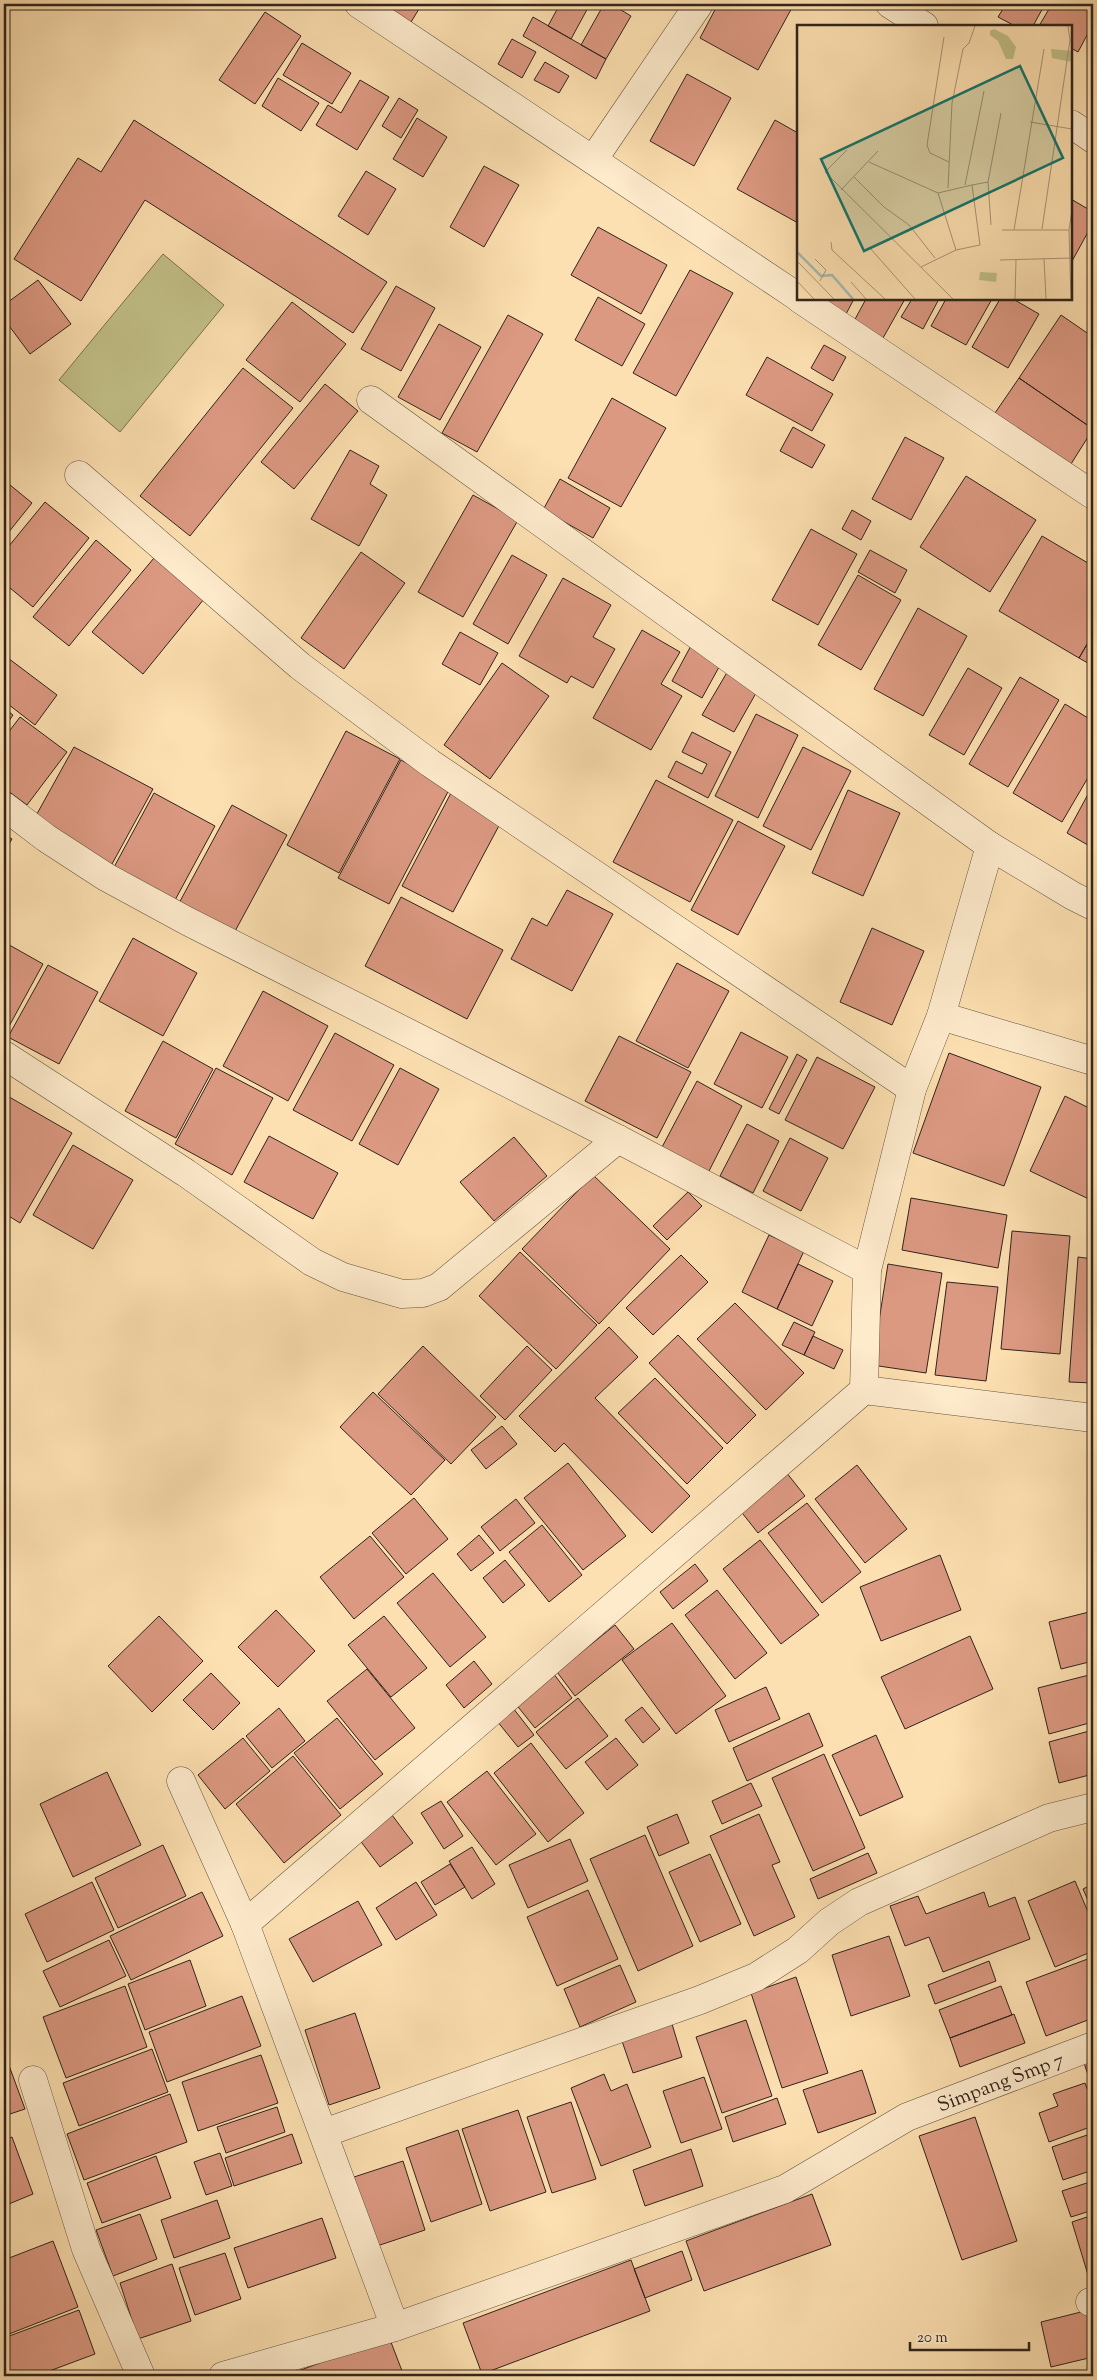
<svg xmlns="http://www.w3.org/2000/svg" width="1097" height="2380" font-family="'Sorts Mill Goudy',serif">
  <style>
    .green { fill: #c3c189; stroke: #7a7253 }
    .building { fill: #dc9982; stroke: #30241d }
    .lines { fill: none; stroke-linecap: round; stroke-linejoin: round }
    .minor-casing { stroke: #635342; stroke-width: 29 }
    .minor { stroke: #feebcc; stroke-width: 28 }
    .labels { text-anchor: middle; stroke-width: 4; stroke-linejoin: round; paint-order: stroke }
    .street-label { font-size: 20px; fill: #30241d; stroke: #feebcc }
    .inset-river { fill: none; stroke: #a2bbb5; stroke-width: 2.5 }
    .inset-road { fill: none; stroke: #ab9576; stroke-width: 1 }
    .view { fill: #0f766e; fill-opacity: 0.15; stroke: #0f766e; stroke-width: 2.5 }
    .inset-edge { fill: none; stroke: #30241d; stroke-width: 2.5 }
  </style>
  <rect width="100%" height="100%" fill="#fde0b1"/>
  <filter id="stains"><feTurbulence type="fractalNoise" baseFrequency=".004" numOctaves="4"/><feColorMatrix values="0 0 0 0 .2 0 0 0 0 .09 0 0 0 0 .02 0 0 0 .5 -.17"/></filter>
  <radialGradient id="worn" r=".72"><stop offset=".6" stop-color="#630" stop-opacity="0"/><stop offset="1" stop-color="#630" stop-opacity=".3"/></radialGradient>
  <path class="green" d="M163,254L224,305L120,432L59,380Z"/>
  <path class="building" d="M389,4H422L408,27L384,13Z
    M560,4H590L571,39L548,26Z
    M604,4H611L631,16L606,59L581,45Z
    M718,4H794L758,70L700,38Z
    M1006,4H1045L1033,26H1015L998,17Z
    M1052,4H1093V24L1078,52L1071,48V26H1039Z
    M265,12L301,36L255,104L219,80Z
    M533,17L606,59L596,79L523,36Z
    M512,39L536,52L522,78L498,64Z
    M302,43L351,73L332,104L283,75Z
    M545,62L569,76L559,93L534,80Z
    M687,74L731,98L694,166L650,141Z
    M278,78L319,103L301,131L262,106Z
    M360,80L389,97L357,150L316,125L328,105L341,113Z
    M399,98L418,110L401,138L382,126Z
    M417,118L447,137L423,177L393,159Z
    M134,120L387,282L353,333L145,200L81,301L14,259L78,158L101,172Z
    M775,120L798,133V223L737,189Z
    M484,166L519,185L484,247L450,227Z
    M366,171L396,189L368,235L338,216Z
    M1071,199L1093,212V223L1071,263Z
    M598,227L667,265L641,314L571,275Z
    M690,270L733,293L676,396L633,373Z
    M38,280L71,324L30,354L4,319V305Z
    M396,286L435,308L401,371L361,349Z
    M598,297L645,324L622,366L575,340Z
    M818,299H854L846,314Z
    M866,299H905L883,338L854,321Z
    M912,299H939L923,329L901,317Z
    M946,299H992L966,345L931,326Z
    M1000,299H1013L1039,314L1008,368L972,347Z
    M292,302L346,344L300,402L246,360Z
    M508,315L543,334L477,452L442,433Z
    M1061,315L1093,337V429L1019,378Z
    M439,324L481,347L440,420L398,397Z
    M824,345L846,357L833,381L811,368Z
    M767,357L833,394L812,431L746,395Z
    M243,368L293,408L190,536L140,496Z
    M1019,378L1093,429L1071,464L995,413Z
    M325,384L358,411L294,489L261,462Z
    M612,398L666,428L621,507L568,478Z
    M793,427L825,445L812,468L780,451Z
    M905,437L944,458L911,520L872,499Z
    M350,450L379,466L370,484L387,495L359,546L311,519Z
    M966,476L1036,520L990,592L920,547Z
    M560,479L610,508L593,538L543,510Z
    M4,480L32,503L4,538Z
    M473,495L518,520L463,617L418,592Z
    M45,502L89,538L33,607L4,583V552Z
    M852,510L871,521L861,540L842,529Z
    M811,529L857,554L818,625L772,600Z
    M1042,536L1093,566V634L1079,658L999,611Z
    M96,540L131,570L69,646L33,617Z
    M870,550L907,570L895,593L858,572Z
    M361,552L405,583L344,669L301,638Z
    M512,555L547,575L508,644L473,624Z
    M154,558L204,599L143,674L92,632Z
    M858,575L901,600L861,670L818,645Z
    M563,578L611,605L593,637L615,649L593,688L571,676L567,683L519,656Z
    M918,608L967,636L923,716L874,689Z
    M642,630L680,652L661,684L682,696L651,750L593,718Z
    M460,632L498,653L480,685L442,664Z
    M1093,634V666L1079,658Z
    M694,640L724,658L702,698L672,681Z
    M4,655L57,695L35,725L4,701Z
    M502,663L549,696L490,779L444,745Z
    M968,668L1002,688L964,755L929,735Z
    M729,669L760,686L734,732L702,715Z
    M1020,677L1059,700L1008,787L969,764Z
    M1065,704L1093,721V769L1062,822L1013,793Z
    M4,708L13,715L4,728Z
    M756,714L798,735L758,818L715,796Z
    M20,717L67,752L27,805L4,788V738Z
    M346,731L400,759L339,873L287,845Z
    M692,732L731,752L708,798L668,777L676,761L702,774L707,764L682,752Z
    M74,747L153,789L112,864L33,821Z
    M803,747L851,771L811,850L763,826Z
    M401,760L451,786L389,904L338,878Z
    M656,780L733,820L690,902L613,862Z
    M1093,785V848L1067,833Z
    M848,790L900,813L863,896L812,873Z
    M154,793L215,826L174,902L113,869Z
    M451,793L502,820L453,912L402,886Z
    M232,805L287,835L233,935L178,905Z
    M738,821L785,846L738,935L691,910Z
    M4,834L12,839L4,852Z
    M567,890L613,914L572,991L511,959L532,918L547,926Z
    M401,897L503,950L467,1019L365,966Z
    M872,928L924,951L892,1025L840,1002Z
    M133,938L197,973L163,1036L99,1001Z
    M4,942L43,964L7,1030L4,1028Z
    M677,963L729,991L688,1068L636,1041Z
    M48,965L98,992L59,1064L8,1037Z
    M263,991L328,1026L288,1101L223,1066Z
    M741,1032L788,1057L762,1108L714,1084Z
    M335,1033L394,1065L352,1141L293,1110Z
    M619,1036L691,1072L657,1138L585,1101Z
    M163,1041L213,1069L176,1138L125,1111Z
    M949,1053L1041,1087L1004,1186L913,1153Z
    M797,1054L807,1060L779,1114L769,1109Z
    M817,1057L875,1087L843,1149L785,1120Z
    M216,1068L273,1098L232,1175L175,1144Z
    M400,1068L439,1089L398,1165L359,1144Z
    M697,1081L742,1106L708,1173L661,1149Z
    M4,1094L72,1133L20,1223L4,1213Z
    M1065,1096L1093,1110V1201L1030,1171Z
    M747,1124L779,1141L753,1193L720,1176Z
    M269,1136L338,1173L313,1219L244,1182Z
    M514,1137L547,1176L494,1221L460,1182Z
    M790,1138L828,1158L801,1211L763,1191Z
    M73,1145L133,1180L93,1249L33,1215Z
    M593,1175L670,1249L599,1324L522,1249Z
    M688,1192L702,1206L667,1240L653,1226Z
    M911,1198L1007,1215L998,1268L902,1250Z
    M1012,1231L1070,1236L1060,1354L1001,1349Z
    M769,1235L804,1251L777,1309L742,1292Z
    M520,1252L597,1325L556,1369L479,1296Z
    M681,1255L708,1282L653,1335L626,1308Z
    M1078,1257L1093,1259V1383L1069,1382Z
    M798,1264L833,1281L812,1326L777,1309Z
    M888,1264L942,1273L926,1373L872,1365Z
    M947,1282L998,1287L986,1381L935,1375Z
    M735,1303L804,1373L766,1410L697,1339Z
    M794,1322L815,1332L804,1355L782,1345Z
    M609,1327L638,1357L595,1398L690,1496L652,1533L564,1443L555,1452L519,1416Z
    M678,1335L756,1415L727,1444L649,1363Z
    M813,1336L843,1350L834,1369L804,1355Z
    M423,1346L496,1417L451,1464L378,1394Z
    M527,1346L552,1370L505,1420L480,1396Z
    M655,1378L723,1448L687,1484L618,1413Z
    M373,1392L445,1460L411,1495L340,1427Z
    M502,1426L517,1444L486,1469L471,1450Z
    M568,1463L626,1536L583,1570L524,1498Z
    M857,1465L907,1529L865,1563L815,1499Z
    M786,1472L805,1496L758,1533L739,1509Z
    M414,1498L448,1539L406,1574L372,1533Z
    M516,1499L535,1523L500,1551L481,1527Z
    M807,1503L861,1572L822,1603L768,1533Z
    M542,1525L582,1575L549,1602L509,1552Z
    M479,1535L494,1553L471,1571L457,1554Z
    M370,1536L404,1577L354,1619L320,1577Z
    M760,1540L819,1615L781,1644L723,1569Z
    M940,1555L961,1610L881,1641L860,1587Z
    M505,1560L525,1585L503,1603L483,1578Z
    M695,1564L708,1581L673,1609L660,1592Z
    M433,1573L486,1637L450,1667L397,1603Z
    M717,1590L767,1653L735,1679L685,1615Z
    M276,1610L315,1651L278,1687L238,1647Z
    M1093,1611V1661L1061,1669L1049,1622Z
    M159,1616L203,1661L152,1712L108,1666Z
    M384,1616L427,1668L391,1697L348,1645Z
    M672,1623L726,1696L676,1734L622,1660Z
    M615,1625L634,1649L575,1696L557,1672Z
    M970,1636L993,1689L905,1729L881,1677Z
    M474,1661L492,1684L464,1708L446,1685Z
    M367,1669L415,1728L375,1760L327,1701Z
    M211,1673L240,1703L213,1730L183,1700Z
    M553,1673L572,1698L535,1728L515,1703Z
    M1093,1674V1722L1049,1734L1038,1688Z
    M766,1687L780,1719L729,1742L715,1710Z
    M578,1698L608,1736L566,1769L536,1732Z
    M642,1707L660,1729L643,1743L625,1720Z
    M279,1708L305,1741L272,1768L246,1736Z
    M513,1708L534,1735L518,1747L497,1721Z
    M809,1713L823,1746L747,1781L733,1748Z
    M337,1718L383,1774L340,1809L294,1753Z
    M1093,1730V1774L1059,1783L1049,1742Z
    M876,1735L903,1797L860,1816L832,1755Z
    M243,1738L270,1771L225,1809L198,1775Z
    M616,1738L638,1765L607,1790L585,1762Z
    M531,1743L584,1813L548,1842L494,1773Z
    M824,1754L865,1848L813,1871L772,1778Z
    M293,1756L341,1815L284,1863L236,1804Z
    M487,1771L536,1834L496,1865L447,1802Z
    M107,1772L141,1845L73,1877L40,1804Z
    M751,1783L762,1806L722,1824L712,1801Z
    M441,1801L463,1836L444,1849L421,1813Z
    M677,1814L689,1843L659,1856L647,1827Z
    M759,1814L780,1862L772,1865L795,1917L754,1936L710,1836Z
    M392,1815L413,1843L380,1867L359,1839Z
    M645,1835L693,1946L638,1971L590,1859Z
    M570,1839L588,1881L528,1908L509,1865Z
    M163,1845L186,1896L118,1928L95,1878Z
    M472,1847L495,1884L472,1899L449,1861Z
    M868,1853L877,1873L818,1899L810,1879Z
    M710,1854L741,1924L700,1942L669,1872Z
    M450,1864L465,1887L435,1905L421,1882Z
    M1075,1881L1093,1924V1951L1055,1967L1028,1901Z
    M92,1882L114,1930L47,1962L25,1914Z
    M416,1882L437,1915L396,1940L376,1908Z
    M1093,1884V1912L1083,1889Z
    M588,1890L618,1959L557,1986L527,1917Z
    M202,1892L223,1936L131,1980L110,1936Z
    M984,1892L989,1907L1015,1897L1030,1939L943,1972L929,1937L905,1946L890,1906L918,1896L926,1914Z
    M358,1901L382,1945L313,1982L289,1939Z
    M889,1936L910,1996L851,2016L832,1955Z
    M109,1940L126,1976L60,2007L43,1971Z
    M1093,1957V2018L1046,2036L1026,1982Z
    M190,1960L206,2006L145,2030L128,1984Z
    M989,1961L996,1981L935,2004L928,1985Z
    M620,1965L636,2002L580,2027L564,1989Z
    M796,1977L828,2073L782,2088L751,1993Z
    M125,1986L147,2047L66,2078L43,2017Z
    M1001,1986L1012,2015L950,2038L939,2010Z
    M242,1996L261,2046L167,2082L149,2032Z
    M355,2013L380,2088L329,2105L305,2030Z
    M1014,2014L1025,2043L960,2067L950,2038Z
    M746,2020L772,2096L722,2113L696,2037Z
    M672,2024L682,2057L633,2073L622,2041Z
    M152,2049L168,2092L79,2126L63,2083Z
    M1093,2049V2083L1091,2084L1081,2054Z
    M261,2055L278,2103L198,2131L182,2082Z
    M7,2060L25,2109L4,2116V2061Z
    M862,2070L876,2113L818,2133L803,2090Z
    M604,2074L611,2091L627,2084L651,2147L601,2166L571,2088Z
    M704,2077L722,2129L681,2143L663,2091Z
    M1085,2083L1093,2106V2126L1049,2142L1039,2113L1058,2106L1053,2094Z
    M170,2094L187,2142L84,2180L67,2134Z
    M777,2098L786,2124L733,2142L725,2117Z
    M571,2102L596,2179L552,2193L527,2117Z
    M277,2107L285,2132L226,2153L217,2127Z
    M518,2110L546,2192L490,2211L462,2129Z
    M975,2117L1017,2241L962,2260L919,2136Z
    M458,2130L482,2204L431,2222L406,2148Z
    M1093,2133V2170L1063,2180L1052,2147Z
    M292,2134L302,2163L234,2186L225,2158Z
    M12,2137L33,2194L4,2206V2140Z
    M691,2149L703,2186L645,2206L633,2170Z
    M220,2153L232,2186L206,2195L194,2162Z
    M156,2156L171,2198L102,2223L87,2183Z
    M403,2161L425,2230L377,2246L354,2177Z
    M1093,2181V2210L1071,2217L1062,2191Z
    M812,2194L831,2245L704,2291L686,2241Z
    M217,2200L230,2238L174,2258L161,2220Z
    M140,2214L157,2259L113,2276L96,2230Z
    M1093,2215V2273L1088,2275L1072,2222Z
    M322,2218L336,2258L248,2288L234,2248Z
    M53,2241L78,2307L4,2336V2260Z
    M682,2251L692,2280L645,2298L634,2269Z
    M225,2253L241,2299L195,2315L179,2268Z
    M631,2260L650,2311L482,2374L463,2323Z
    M172,2264L191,2321L138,2339L120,2283Z
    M1093,2309V2357L1051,2367L1041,2322Z
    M79,2310L95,2354L36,2376H4V2338Z
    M389,2337L404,2376H285Z"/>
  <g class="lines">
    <defs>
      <g id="minor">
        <path d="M359,4L798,297"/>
        <path d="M890,4L924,26"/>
        <path d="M1071,124L1093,139"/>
        <path d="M593,160L699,4"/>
        <path d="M800,299L1093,495"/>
        <path d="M371,400L990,846"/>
        <path d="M79,475L300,666L430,763L912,1089"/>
        <path d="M4,806L46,838L106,877L187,921L618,1139L867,1270"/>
        <path d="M941,1016L990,846L1073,896L1093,906"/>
        <path d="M4,1055L186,1173L312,1262L343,1277L402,1294L423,1293L439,1287L618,1139"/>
        <path d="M864,1390L867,1270L912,1089L941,1016L1093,1061"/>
        <path d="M181,1781L245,1924L395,2327"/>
        <path d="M245,1924L864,1390L1093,1418"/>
        <path d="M33,2080L86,2249L141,2376"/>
        <path d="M324,2133L700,2000L756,1977L798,1950L829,1922L859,1902L1049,1818L1093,1807"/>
        <path d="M1090,2302L1093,2301"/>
        <path id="s1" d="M223,2376L395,2327L785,2189L907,2117L1093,2046"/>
      </g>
    </defs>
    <use href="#minor" class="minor-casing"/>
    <use href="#minor" class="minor"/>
  </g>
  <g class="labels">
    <g class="street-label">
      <text dy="7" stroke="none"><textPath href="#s1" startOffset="834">Simpang Smp 7</textPath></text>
    </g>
  </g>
  <g transform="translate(797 25)">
    <rect width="275" height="275" fill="#fde0b1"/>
    <path d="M197,4L211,11L219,22L216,34H209L201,16L193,10V6ZM254,24L275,26V37L255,33ZM183,247L200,248L199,257L182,255Z" fill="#c3c189"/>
    <path class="inset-river" d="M0,227L24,251L35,250L56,274"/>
    <path class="inset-road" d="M147,12L130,120L133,128L152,137M233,97L275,104M50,125L28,147L156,274M72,137L141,168L159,225L124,242M57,152L87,182L112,200L138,233M191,157L204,88M168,160L187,66M175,160L191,157L194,200M151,163L155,78L166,24L172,18L178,1M44,165L81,126M141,168L175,160L183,220L159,225M245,204L273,15L271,1M205,205H272M217,205L247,24M34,217L35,225L88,274M73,223L118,274M18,234L29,245L23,256M247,234L249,274M203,235L275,233M0,236L37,274M0,256L17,274M54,257L69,274M218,274L219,235M274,274L272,205L275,185"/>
    <path class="view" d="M223,41L266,133L67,226L24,134Z"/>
    <rect width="275" height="275" class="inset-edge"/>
  </g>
  <rect width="1097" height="2380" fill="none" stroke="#fde0b1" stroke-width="20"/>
  <rect x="5" y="5" width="1087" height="2370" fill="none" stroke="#30241d" stroke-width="2.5"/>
  <rect x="10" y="10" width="1077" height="2360" fill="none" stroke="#30241d"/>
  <path d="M910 2342v8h119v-8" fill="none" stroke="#30241d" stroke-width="2.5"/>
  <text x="917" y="2342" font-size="15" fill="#30241d" stroke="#feebcc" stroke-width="4" paint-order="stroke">20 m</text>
  <rect width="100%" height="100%" filter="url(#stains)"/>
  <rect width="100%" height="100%" fill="url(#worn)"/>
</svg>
